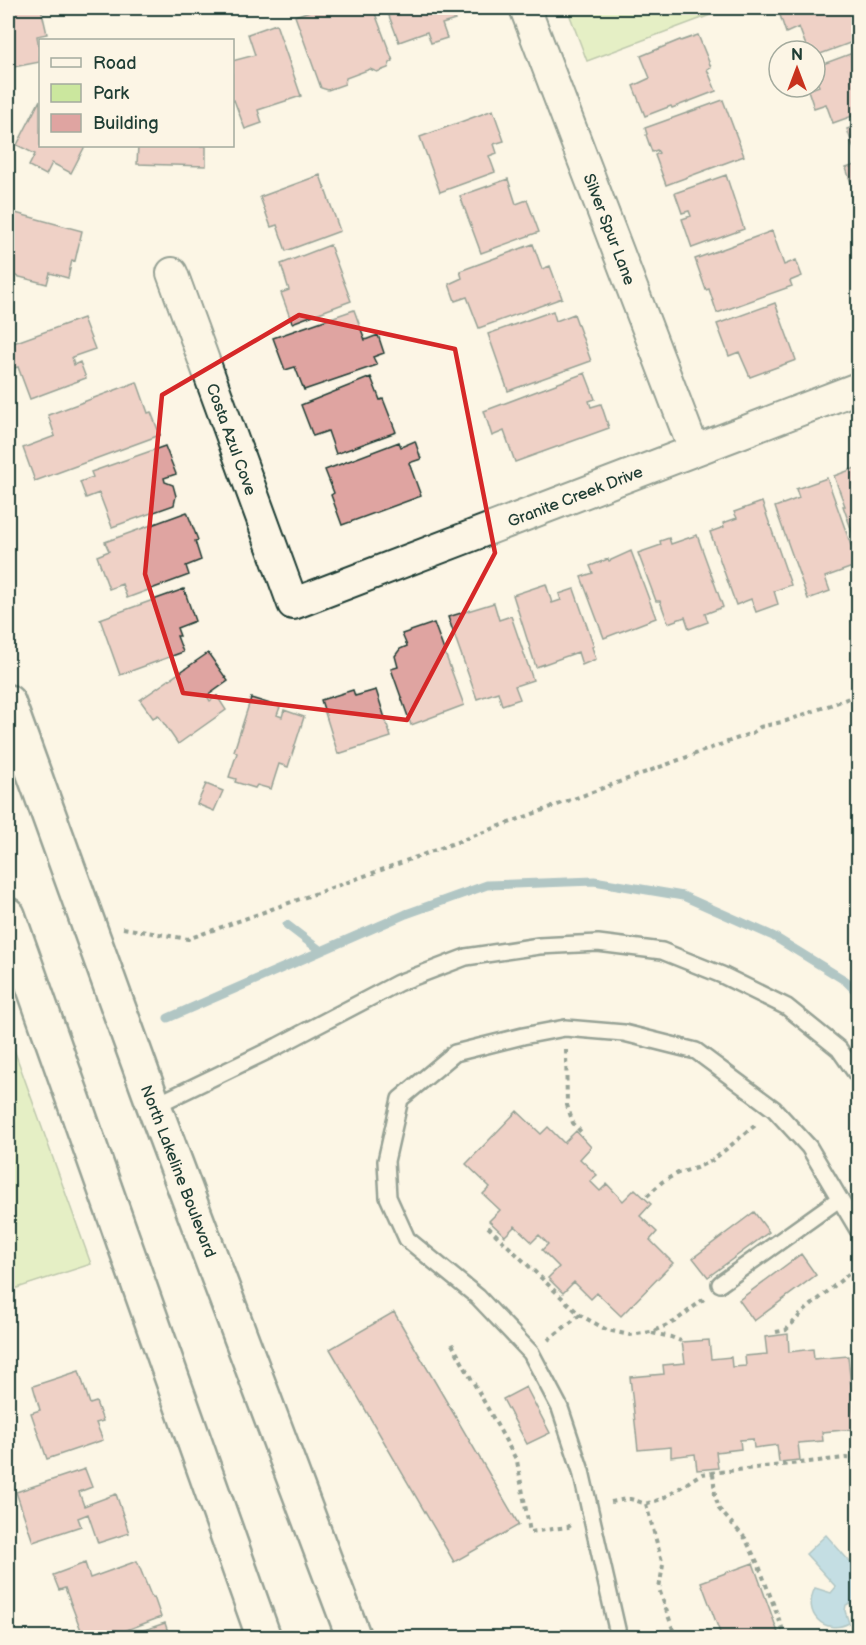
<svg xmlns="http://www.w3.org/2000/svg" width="866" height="1645" font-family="'Balsamiq Sans',sans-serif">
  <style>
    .green { fill: #cbe79e; stroke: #759269; stroke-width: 1.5 }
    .water { fill: #80c2e1; stroke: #598d9c; stroke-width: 1.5 }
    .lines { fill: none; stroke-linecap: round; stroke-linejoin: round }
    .stream { stroke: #598d9c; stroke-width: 9 }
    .building { fill: #dfa4a1; stroke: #1f3d34; stroke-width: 1.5 }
    .service-casing { stroke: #1f3d34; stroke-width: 20 }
    .minor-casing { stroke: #1f3d34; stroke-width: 34 }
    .secondary-casing { stroke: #1f3d34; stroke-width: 38 }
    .path { stroke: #1f3d34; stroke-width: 4; stroke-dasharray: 4.5 4.5; stroke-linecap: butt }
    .service { stroke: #fcf5e5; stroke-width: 15 }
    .minor { stroke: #fcf5e5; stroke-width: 30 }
    .secondary { stroke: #fcf5e5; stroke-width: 33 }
    .marked { fill: none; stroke: #d62828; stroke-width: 4.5; stroke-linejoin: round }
    .labels { text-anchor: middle; stroke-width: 6; stroke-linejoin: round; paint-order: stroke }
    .street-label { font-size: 16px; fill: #1f3d34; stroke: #fcf5e5 }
  </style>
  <rect width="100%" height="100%" fill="#fcf5e5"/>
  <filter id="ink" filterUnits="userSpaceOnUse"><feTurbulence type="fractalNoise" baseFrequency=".0167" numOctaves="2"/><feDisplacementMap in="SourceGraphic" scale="12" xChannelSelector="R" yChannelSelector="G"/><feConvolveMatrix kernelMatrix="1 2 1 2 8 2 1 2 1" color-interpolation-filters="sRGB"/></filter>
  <g filter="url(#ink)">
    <path class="green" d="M567,8H729L587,61Z
      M8,1033L91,1264L8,1291Z"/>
    <path class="water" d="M826,1535L858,1571V1611L850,1603L846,1605L845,1611L849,1623C824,1636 802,1613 815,1588L831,1593L836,1587L806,1554Z"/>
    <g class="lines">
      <path class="stream" d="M287,925L321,951
        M168,1018L406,914L487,885L594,881L683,896L773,936L846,981L858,993"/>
    </g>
    <path class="building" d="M8,8H41L47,34L37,36L40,53V62L8,68Z
      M318,8H373L393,61L390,63L388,68L377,72L370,69L346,78L345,84L328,90L321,88L295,16Z
      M386,8H450L455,20L442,24L447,38L431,43L427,32L399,42Z
      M792,8H858V40L815,56V51H808L799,27L786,33L779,12Z
      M276,24L301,96L258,110L262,123L245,129L234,100L232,101V61L255,55L248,34Z
      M698,35L711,67L707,69L716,91L672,108L671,106L645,116L633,86L650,78L641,56L680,40L681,41Z
      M858,51V114L833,123L826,104L814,108L808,90L819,86L815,76V67Z
      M40,100V146H85L71,173L52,163L46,175L29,166L35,154L17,145Z
      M723,100L744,156L666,185L655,155L659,153L657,150L652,152L646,135L647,134L645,128Z
      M493,110L504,141L494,144L497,153L489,156L495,172L440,192L420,137Z
      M858,125V161L847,129Z
      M138,146H206V166L137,164Z
      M858,164V184L852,186L846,168Z
      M320,175L340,231L286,251L277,225L271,227L260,197Z
      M726,175L744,229L692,248L682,219L691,216L689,211L682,213L675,193Z
      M508,179L516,204L527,200L539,232L481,253L460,196Z
      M8,211L82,231L75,261L72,260L68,278L50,273L47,284L8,274Z
      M772,231L784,265L796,260L802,276L790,281L792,286L717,313L709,289L706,290L695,259Z
      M533,244L542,269L550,266L562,298L479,328L467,297L455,301L449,284L462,278L460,271Z
      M330,245L351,301L292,323L281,293L289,290L281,264Z
      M775,303L796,360L750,377L739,352L729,356L717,324Z
      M354,310L365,340L378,335L384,353L373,357L377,365L304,390L295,367L285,370L273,338Z
      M553,311L556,321L574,314L591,361L508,391L488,334Z
      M83,318L95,349L72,357L74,365L80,362L86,378L30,399L18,367L14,368L8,350V345Z
      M585,373L595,399L589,401L591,407L601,404L609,428L515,462L504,431L492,436L484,411Z
      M371,377L380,400L383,399L396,432L336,454L328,431L313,436L301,405Z
      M137,382L148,413L151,412L160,435L35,481L23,448L55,436L48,415Z
      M415,441L421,459L409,463L421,496L342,525L331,495L334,493L325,470L399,442L401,447Z
      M165,446L176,474L164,478L165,482L173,485L176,496L174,505L112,527L99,493L86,498L80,482L93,477L91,472Z
      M858,467V548L843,506H845L834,476Z
      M827,478L858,565L825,577L830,591L808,599L775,507L799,498L796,489Z
      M762,502L791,585L774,591L778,604L756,612L751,599L736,605L710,532L724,527L723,523L737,518L734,512Z
      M187,512L198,540L195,541L201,560L186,566L189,575L127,598L122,584L109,589L97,556L109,551L105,542Z
      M697,535L723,607L705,614L708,622L689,629L685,617L668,623L660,601H656L638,553L661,545L660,541L669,538L671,544Z
      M631,551L656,618L604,638L581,577L593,573L590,566L608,559L609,561Z
      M546,584L552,603L561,600L559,594L574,589L594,646L592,647L596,659L582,665L578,652L536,667L513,595Z
      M184,589L195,621L177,628L180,636H177L183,652L120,675L100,619Z
      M494,603L499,620L511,616L533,680L515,686L520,699L502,705L498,692L477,699L448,617Z
      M434,623L464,705L411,725L391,669L398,667L395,656L400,649L407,646L402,634Z
      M208,653L228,681L207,696L210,701L217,696L226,710L178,744L158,715L153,718L140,700Z
      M353,690L355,696L376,690L391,737L338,754L321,700Z
      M251,698L280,707L277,715L282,717L284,710L304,717L288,767L279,764L271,789L257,785L255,788L235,782L236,779L229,777L237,753L234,751Z
      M206,784L223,791L214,811L197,804Z
      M517,1111L541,1134L548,1127L564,1143L576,1131L591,1147L580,1159L597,1175L590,1181L600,1191L607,1184L623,1201L635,1189L651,1204L640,1216L657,1232L650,1240L673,1263L621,1316L597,1293L591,1299L574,1282L563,1293L548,1278L559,1267L542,1250L548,1244L539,1235L532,1242L515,1226L505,1236L489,1221L500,1210L483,1194L490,1187L466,1164Z
      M754,1212L769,1232L708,1277L693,1258Z
      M801,1254L816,1275L754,1321L739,1300Z
      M394,1312L519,1525L454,1562L330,1349Z
      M788,1334L789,1352L813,1349L814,1359L848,1356L855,1429L822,1432L823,1441L798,1443L800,1460L779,1462L777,1445L754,1448L753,1439L740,1440L741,1449L716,1452L718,1468L697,1470L695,1454L671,1457V1447L638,1450L630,1377L664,1374L663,1365L685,1363L682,1342L709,1340L711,1359L731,1357L732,1367L746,1366L745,1356L767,1354L765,1337Z
      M79,1371L90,1404L96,1402L103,1421L96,1423L103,1440L47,1459L31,1413L40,1410L33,1386Z
      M526,1387L550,1433L527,1444L503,1399Z
      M85,1469L92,1487L79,1492L84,1506L116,1494L129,1533L98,1543L88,1514L78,1518L81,1526L33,1542L16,1492Z
      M137,1561L152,1598L154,1597L161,1617L106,1638H84L65,1588L59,1590L53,1575L85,1563L90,1578Z
      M753,1563L780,1638H722L701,1582Z
      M165,1623L170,1638H124V1637Z"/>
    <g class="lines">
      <defs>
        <path id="service" d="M154,1106L278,1046L398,983L466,957L539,946L598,943L662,951L722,975L787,1007L839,1049L858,1076
          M720,1284L839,1199
          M619,1638L581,1471L560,1408L531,1353L478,1297L407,1239L388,1197L386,1161L400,1099L455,1053L523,1036L565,1028L624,1033L696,1051L774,1109L809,1147L858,1230"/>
        <path id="minor" d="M525,8L694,450
          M172,273L293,604L858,388"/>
        <path id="secondary" d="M8,702L154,1106L354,1638
          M8,915L264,1638"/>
      </defs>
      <use href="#service" class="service-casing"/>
      <use href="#minor" class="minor-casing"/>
      <use href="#secondary" class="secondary-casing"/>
      <path class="path" d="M123,928L188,939L373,873L752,733L760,727L786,721L858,695
        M566,1050L567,1105L573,1123L582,1133
        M647,1196L662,1182L678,1173L696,1168L713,1160L758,1123
        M488,1227L580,1315L607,1330L630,1335L651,1332L674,1322L704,1299
        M776,1332L786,1330L802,1313L858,1266
        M652,1333L671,1337L681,1341
        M548,1340L580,1315
        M452,1344L517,1461L530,1532L568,1527L571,1525
        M713,1473L715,1495L719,1509L745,1538L759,1566L786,1638
        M611,1502C617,1501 624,1499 630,1499C636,1500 642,1504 648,1503C669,1499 684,1483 702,1474L845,1458L858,1459
        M646,1504L663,1565L659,1589L676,1638"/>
      <use href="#service" class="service"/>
      <use href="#minor" class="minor"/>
      <use href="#secondary" class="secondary"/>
    </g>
  </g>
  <path d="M0 0H866V1645H0ZM299,315L455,349L495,553L407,720L183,693L145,574L162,395Z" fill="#fcf5e5" fill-opacity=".55" fill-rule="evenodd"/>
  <path class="marked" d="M299,315L455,349L495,553L407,720L183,693L145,574L162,395Z"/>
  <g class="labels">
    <g class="street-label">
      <text transform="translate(610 229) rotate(69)" y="6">Silver Spur Lane</text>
      <text transform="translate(232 439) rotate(70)" y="6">Costa Azul Cove</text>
      <text transform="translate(575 496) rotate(-21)" y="6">Granite Creek Drive</text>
      <text transform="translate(179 1171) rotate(69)" y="6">North Lakeline Boulevard</text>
    </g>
  </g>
  <rect width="866" height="1645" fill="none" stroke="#fcf5e5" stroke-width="30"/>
  <rect x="15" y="15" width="836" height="1615" fill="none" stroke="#1f3d34" stroke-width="2" filter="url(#ink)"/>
  <rect x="39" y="39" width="195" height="108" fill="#fcf5e5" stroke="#a4ab9e" stroke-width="1.5"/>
  <rect x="51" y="58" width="30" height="9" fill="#fcf5e5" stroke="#a4ab9e" stroke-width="1.5"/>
  <text x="93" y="69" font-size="18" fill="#1f3d34">Road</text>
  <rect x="51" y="84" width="30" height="18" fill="#cbe79e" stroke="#a4ab9e" stroke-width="1.5"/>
  <text x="93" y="99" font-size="18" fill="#1f3d34">Park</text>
  <rect x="51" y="114" width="30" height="18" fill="#dfa4a1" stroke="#a4ab9e" stroke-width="1.5"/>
  <text x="93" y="129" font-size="18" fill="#1f3d34">Building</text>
  <g transform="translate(797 69)"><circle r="28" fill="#fcf5e5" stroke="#a4ab9e" stroke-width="1.5"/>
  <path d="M0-4.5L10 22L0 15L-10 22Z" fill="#c8321e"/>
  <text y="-9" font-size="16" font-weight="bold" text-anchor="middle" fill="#1f3d34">N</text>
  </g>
</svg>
